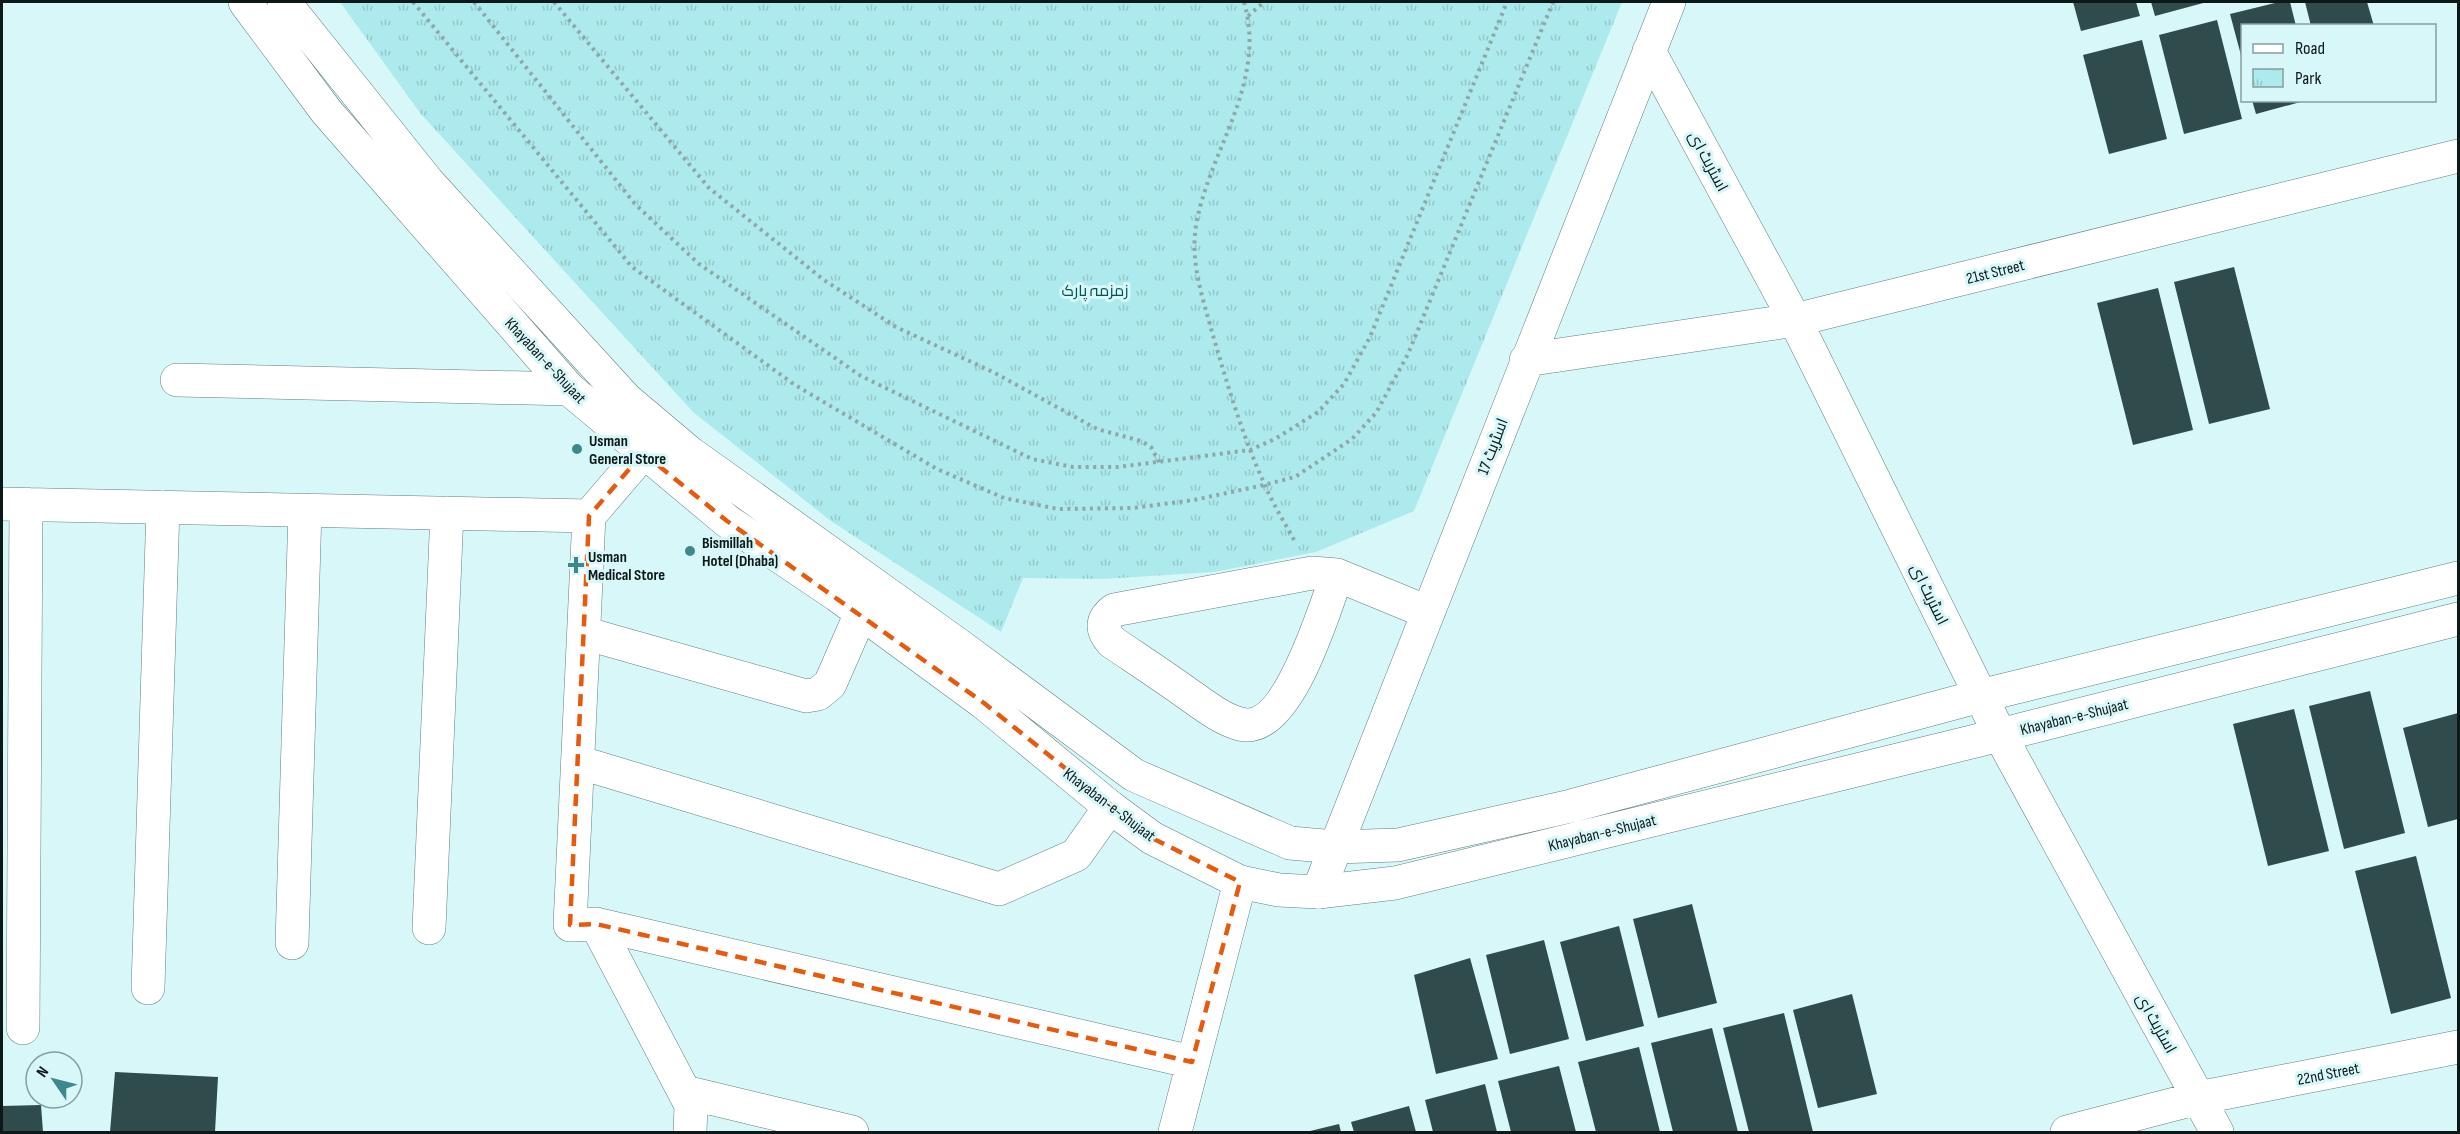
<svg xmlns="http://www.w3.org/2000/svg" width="2460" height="1134" font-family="'Sofia Sans Condensed',Cairo,sans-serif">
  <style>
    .park { fill: url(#park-tufts) }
    .building { fill: #304b4c }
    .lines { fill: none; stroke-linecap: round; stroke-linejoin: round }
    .minor-casing { stroke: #637f80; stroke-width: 34 }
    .major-casing { stroke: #637f80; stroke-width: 34 }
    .path { stroke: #8fa7a8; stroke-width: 4; stroke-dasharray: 3 4.5; stroke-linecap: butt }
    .minor { stroke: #fff; stroke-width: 33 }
    .major { stroke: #fff; stroke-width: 33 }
    .marked { fill: none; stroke: #e8590c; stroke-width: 4.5; stroke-dasharray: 12 8; stroke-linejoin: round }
    .poi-dot { fill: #3f878a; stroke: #d8f7f8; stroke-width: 2 }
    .labels { text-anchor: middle; stroke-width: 6; stroke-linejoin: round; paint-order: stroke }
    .street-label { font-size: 16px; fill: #0d1819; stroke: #d8f7f8 }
    .park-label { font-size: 16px; fill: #055356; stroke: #d8f7f8 }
    .poi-label { font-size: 16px; font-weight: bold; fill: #0d1819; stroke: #d8f7f8; text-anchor: start }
  </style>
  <defs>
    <pattern id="park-tufts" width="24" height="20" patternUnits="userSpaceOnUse" patternTransform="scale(1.5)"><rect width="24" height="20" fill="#adeaed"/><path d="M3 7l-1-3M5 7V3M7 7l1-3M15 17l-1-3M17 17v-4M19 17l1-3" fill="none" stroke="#94c8cb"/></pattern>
  </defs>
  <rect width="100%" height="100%" fill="#d8f7f8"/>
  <path class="park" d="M340,2H1622L1414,511L1316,552L1214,572L1103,579L1023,578L1001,632L831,521L693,412L420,113Z"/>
  <path class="building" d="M2073,2H2136L2140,16L2081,31Z
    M2151,2H2207L2155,16Z
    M2279,2H2290L2296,26H2242V59L2230,14Z
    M2305,2H2367L2374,26H2311Z
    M2217,20L2242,119L2184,134L2159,35Z
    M2142,40L2167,139L2109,154L2083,55Z
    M2252,100H2303L2304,101L2256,114Z
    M2234,267L2270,409L2209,424L2174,282Z
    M2158,288L2193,430L2133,445L2097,303Z
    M2370,691L2405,833L2344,849L2309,706Z
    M2294,709L2329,851L2268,866L2233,724Z
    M2458,713V819L2428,827L2403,728Z
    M2416,856L2451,998L2391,1014L2355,871Z
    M1692,904L1717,1003L1658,1018L1633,919Z
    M1619,926L1644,1026L1586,1041L1560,942Z
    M1544,940L1569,1039L1510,1054L1486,955Z
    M1470,958L1498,1059L1436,1074L1414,975Z
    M1852,994L1877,1094L1818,1108L1793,1010Z
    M1784,1013L1813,1132H1749L1723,1028Z
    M1712,1028L1738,1132H1673L1651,1043Z
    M1639,1047L1660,1132H1596L1578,1062Z
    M1559,1066L1576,1132H1511L1498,1081Z
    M115,1072L218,1077L215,1132H110Z
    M1485,1084L1497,1132H1433L1425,1100Z
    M41,1105L43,1132H2V1106Z
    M1409,1106L1416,1132H1354L1351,1122Z
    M1339,1124L1341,1132H1306Z"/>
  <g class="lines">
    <defs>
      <path id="minor" d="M1649,51L1795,320L2000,735L2217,1132
        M1526,360L1795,320L2458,156
        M177,380L569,389
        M2,504L589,516L643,453
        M589,516L570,925L596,924L691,1105L690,1132
        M1337,575C1325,607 1288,737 1240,724C1221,719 1204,705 1188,694C1163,676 1137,659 1112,642C1101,630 1101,620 1114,610L1312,573L1337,575L1427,612
        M584,633L806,696L818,694L830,684L861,613
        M578,762L999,889L1076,855L1110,807
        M1318,892L1669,2
        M596,924L1192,1062
        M429,928L447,513
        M292,943L305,510
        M148,988L163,507
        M23,1028L26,504
        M685,1092L852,1132
        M1175,1132L1240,882
        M2067,1132L2198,1098L2458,1047"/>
      <path id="major" d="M245,2L326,111L569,389L727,521L837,595L984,703L1110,807L1152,838L1240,882L1279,890L1318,892L1395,883L2000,735L2458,619
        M284,2L428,182L626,399L690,453L960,646L1134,775L1290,843L1335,847L1398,845L1571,806L1980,696L2458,578"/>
    </defs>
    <use href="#minor" class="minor-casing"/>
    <use href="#major" class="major-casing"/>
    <path class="path" d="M413,2L632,267L795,385L937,469L1004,498L1058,509L1133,508L1194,500L1264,485L1295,477L1352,439L1376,413L1408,354L1553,2
      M474,2L635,204L699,264L861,376L1032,459L1073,467H1118L1250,450L1275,439L1318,412L1344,384L1370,337L1507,2
      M554,2L709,188L824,280L896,327L993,372L1097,429L1141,441L1151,447L1160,464
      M1244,2C1267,81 1212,146 1197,220C1189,260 1202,295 1212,332C1227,383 1242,435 1264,483C1272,503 1284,521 1294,540
      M1248,16L1264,2"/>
    <use href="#minor" class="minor"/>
    <use href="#major" class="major"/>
  </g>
  <path class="marked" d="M643,453L727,521L984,703L1152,838L1240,882L1192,1062L596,924L570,925L589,516Z"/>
  <g class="poi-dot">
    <circle cx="577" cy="449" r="6"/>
    <circle cx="690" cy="551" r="6"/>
    <path d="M573 556h6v6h6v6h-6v6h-6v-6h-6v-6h6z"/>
  </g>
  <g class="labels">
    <g class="street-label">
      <text transform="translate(1709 161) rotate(62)" y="6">اسٹریٹ ای</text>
      <text transform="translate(1995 271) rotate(-14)" y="6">21st Street</text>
      <text transform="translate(546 360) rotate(47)" y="6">Khayaban-e-Shujaat</text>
      <text transform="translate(1492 446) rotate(-69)" y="6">اسٹریٹ 17</text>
      <text transform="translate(1930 594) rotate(64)" y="6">اسٹریٹ ای</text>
      <text transform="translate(2074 716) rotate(-14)" y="6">Khayaban-e-Shujaat</text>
      <text transform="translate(1110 804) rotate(37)" y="6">Khayaban-e-Shujaat</text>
      <text transform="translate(1602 832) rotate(-14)" y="6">Khayaban-e-Shujaat</text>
      <text transform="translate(2157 1023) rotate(61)" y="6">اسٹریٹ ای</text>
      <text transform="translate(2328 1073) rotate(-11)" y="6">22nd Street</text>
    </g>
    <g class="park-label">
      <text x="1095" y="296">زمزمہ پارک</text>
    </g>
    <g class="poi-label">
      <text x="589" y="446">Usman<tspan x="589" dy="18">General Store</tspan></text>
      <text x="702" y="548">Bismillah<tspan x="702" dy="18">Hotel (Dhaba)</tspan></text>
      <text x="588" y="562">Usman<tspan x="588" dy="18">Medical Store</tspan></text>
    </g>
  </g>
  <rect width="2460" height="1134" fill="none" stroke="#0d1819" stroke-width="6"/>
  <rect x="2241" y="24" width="195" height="78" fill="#d8f7f8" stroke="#879e9f" stroke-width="1.5"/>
  <rect x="2253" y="44" width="30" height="9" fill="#ffffff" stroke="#879e9f" stroke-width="1.5"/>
  <text x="2295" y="54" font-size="18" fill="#0d1819">Road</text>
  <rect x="2253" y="69" width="30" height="18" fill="url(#park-tufts)" stroke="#879e9f" stroke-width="1.5"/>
  <text x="2295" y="84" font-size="18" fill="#0d1819">Park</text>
  <g transform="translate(54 1080) rotate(305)"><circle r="28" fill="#d8f7f8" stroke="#879e9f" stroke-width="1.5"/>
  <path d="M0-4.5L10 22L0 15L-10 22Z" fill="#3f878a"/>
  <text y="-9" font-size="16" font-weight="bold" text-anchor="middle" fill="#0d1819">N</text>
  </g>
</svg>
